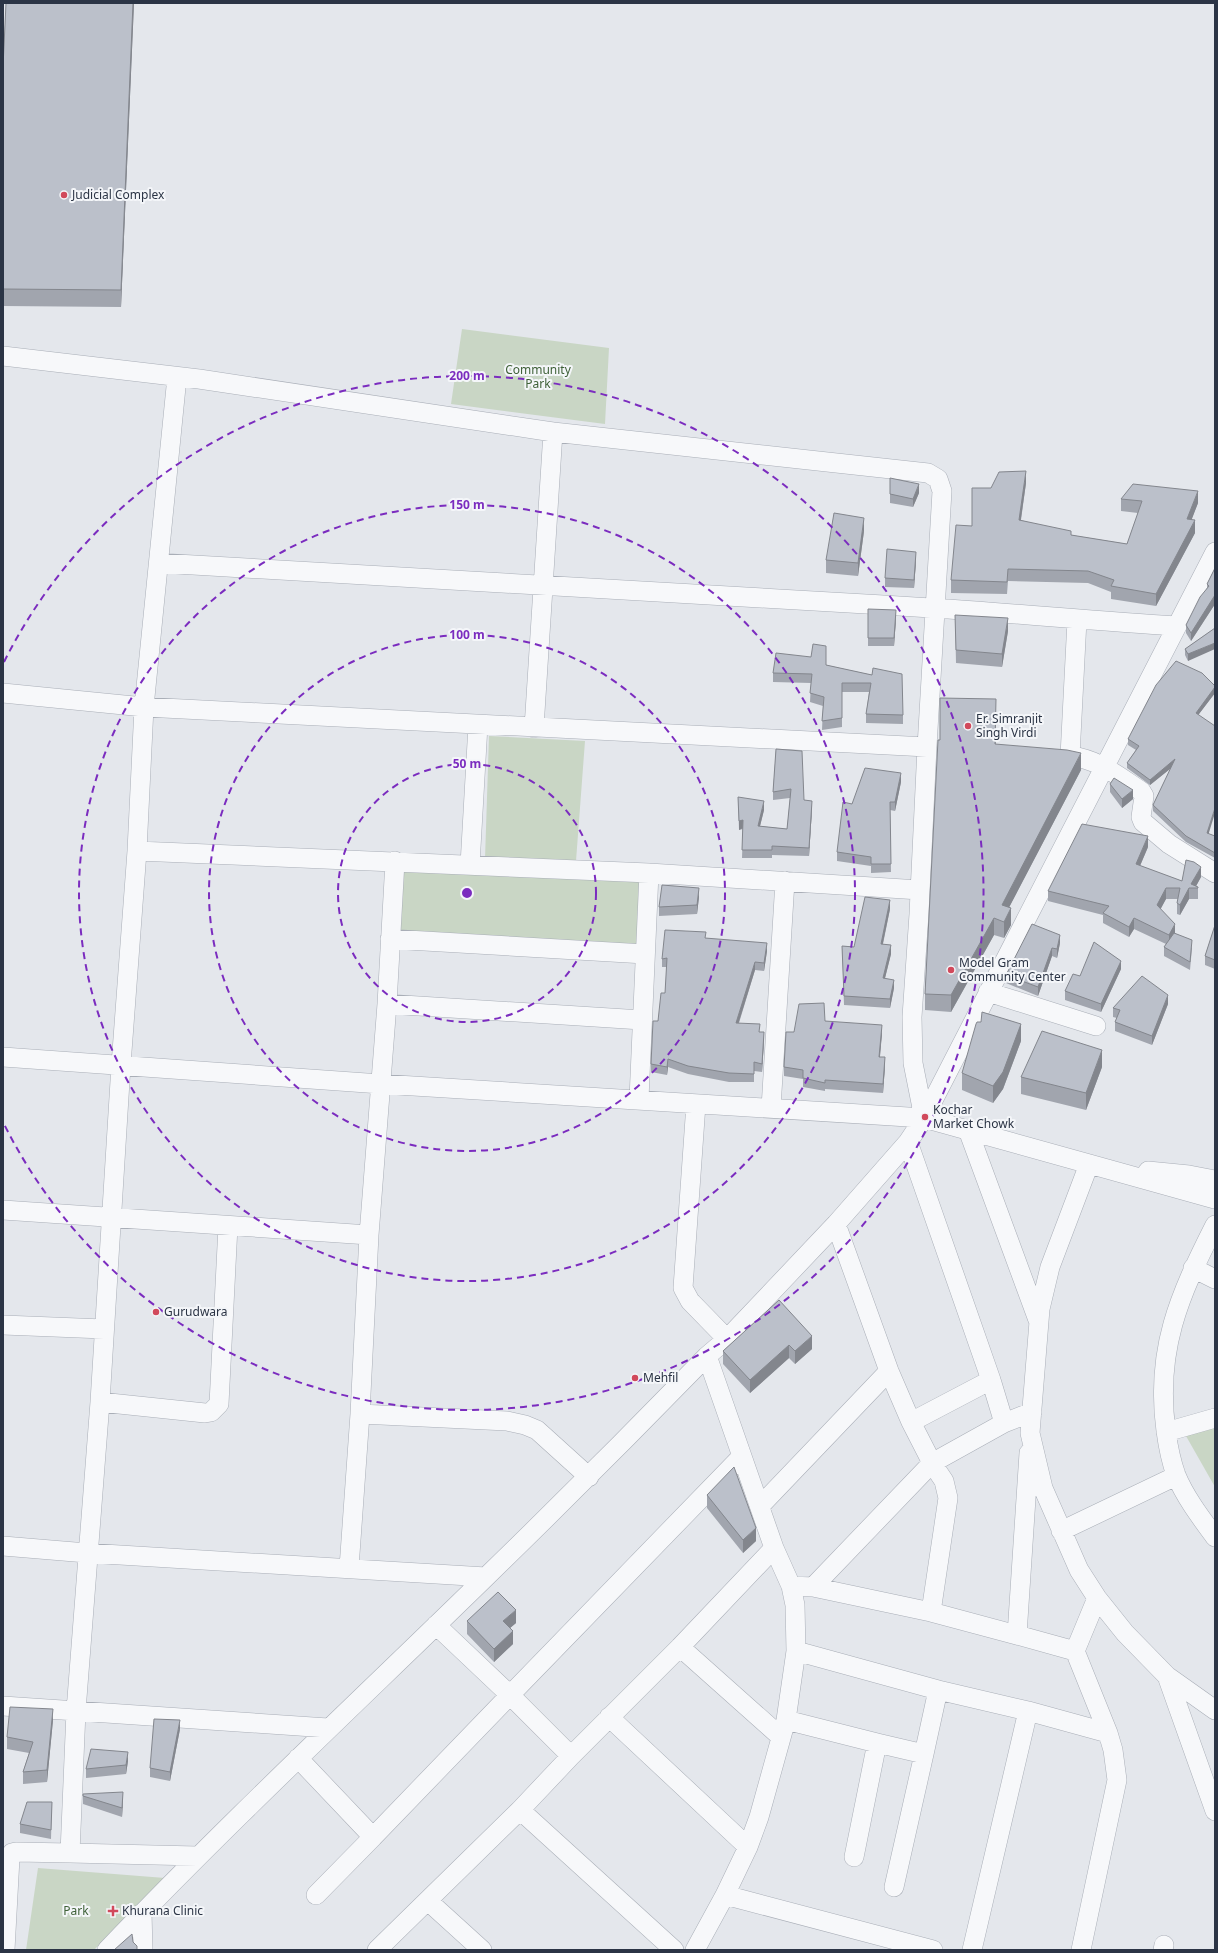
<svg xmlns="http://www.w3.org/2000/svg" width="1218" height="1953" font-family="'Noto Sans',sans-serif">
  <style>
    .green { fill: #c9d6c5 }
    .lines { fill: none; stroke-linecap: round; stroke-linejoin: round }
    .minor-casing { stroke: #a9aeb7; stroke-width: 20 }
    .minor { stroke: #f7f8fa; stroke-width: 19 }
    .wall { fill: #a1a5ae }
    .shaded-wall { fill: #83868d }
    .building { fill: #bbc0ca; stroke: #83868d }
    .ring { fill: none; stroke: #7b2cbf; stroke-width: 2; stroke-dasharray: 7 5 }
    .poi-dot { fill: #d1495b; stroke: #f4f6f9; stroke-width: 1.5 }
    .labels { text-anchor: middle; stroke-width: 4; stroke-linejoin: round; paint-order: stroke }
    .poi-label { font-size: 12px; fill: #2b3445; stroke: #f4f6f9; text-anchor: start }
    .park-label { font-size: 12px; fill: #3f6138; stroke: #f4f6f9 }
    .centre { fill: #7b2cbf; stroke: #f4f6f9; stroke-width: 2 }
    .ring-label { font-size: 12px; text-anchor: middle; font-weight: bold; fill: #7b2cbf; stroke: #f4f6f9; stroke-width: 4; stroke-linejoin: round; paint-order: stroke }
  </style>
  <rect width="100%" height="100%" fill="#e4e7ec"/>
  <path class="green" d="M462,329L609,348L605,424L451,404Z
    M489,736L585,741L576,861L485,859Z
    M400,865L643,877L639,945L396,938Z
    M1213,1422H1215V1487L1186,1436Z
    M38,1868L165,1878L94,1950H26Z"/>
  <g class="lines">
    <defs>
      <path id="minor" d="M3,356L199,379L553,432L534,728
        M553,432L928,473L938,479L942,491L927,747L919,914L912,1017L913,1063L924,1118
        M159,563C417,577 674,592 931,608C1013,613 1094,621 1176,626
        M1077,620L1070,756C1098,759 1118,776 1141,791L1144,796L1141,817L1143,822L1169,844L1215,873
        M3,693L144,707L927,747
        M137,851L649,873L920,890
        M470,865L478,725
        M390,939L645,954
        M988,992L1096,1026
        M387,1004L642,1020
        M3,1057L381,1084L924,1118L1215,1199
        M639,1099L649,873
        M696,1104L683,1288L690,1301L727,1339
        M771,1108L785,881
        M968,1130L1038,1320
        M908,1142L991,1380L1004,1423L1032,1412
        M1089,1164L1050,1267L1040,1309L1030,1433L1043,1488L1079,1570L1097,1598L1125,1633L1167,1676L1215,1710
        M1148,1171L1189,1175L1215,1180
        M3,1210L369,1235
        M836,1224L889,1371L911,1422L991,1380
        M1215,1225C1179,1296 1155,1350 1166,1431C1168,1446 1171,1461 1176,1475C1185,1497 1201,1518 1215,1537
        M1193,1268L1215,1279
        M3,1325L104,1329
        M100,1402L205,1413L211,1412L219,1404L228,1226
        M360,1414L507,1421L525,1425L537,1430L589,1477
        M1166,1432L1215,1418
        M760,1506L889,1371
        M1061,1531L1176,1476
        M3,1546L87,1553L486,1577
        M349,1568L360,1414L369,1235L387,1004L395,861
        M791,1586L813,1587L931,1612L1017,1635L1029,1453
        M813,1587L932,1463L911,1422
        M931,1612L948,1498L944,1481L932,1463L1004,1423
        M1017,1635L1075,1651L1097,1598
        M680,1647L781,1737
        M796,1651L938,1690L1028,1711L1108,1733L1113,1750L1117,1780L1081,1950
        M1075,1651L1108,1733
        M1167,1676L1215,1811
        M3,1706L328,1728
        M609,1717L748,1847
        M786,1720L877,1743L854,1857
        M877,1743L924,1754L894,1887
        M924,1754L938,1690
        M571,1756L680,1647L774,1548
        M298,1758L373,1837L510,1695L436,1625
        M520,1810L674,1950
        M70,1853L197,1856
        M316,1895L373,1837
        M725,1895L933,1950
        M428,1901L482,1950
        M142,1913L143,1950
        M5,1950L10,1858L12,1853L16,1852L70,1853L76,1711L100,1402L121,1065L137,851L144,707L177,377
        M107,1950C230,1821 360,1700 488,1575C562,1503 635,1430 707,1356L727,1339L836,1224L908,1142L924,1118L1215,552
        M377,1950L520,1810L571,1756L510,1695L741,1457
        M695,1950L725,1895L748,1847L759,1817L786,1720L796,1651L795,1605L791,1586L774,1548L707,1356
        M972,1950L1028,1711
        M1163,1950L1164,1945"/>
    </defs>
    <use href="#minor" class="minor-casing"/>
    <use href="#minor" class="minor"/>
  </g>
  <path class="wall" d="M6,3H134L121,307L3,306V67Z
    M1026,483L1021,520L1071,535L1127,544L1138,513L1121,511V499L1198,503L1191,520L1195,533L1156,606L1111,599V592L1088,583L1008,581L1007,594L951,593V580L972,526L991,488Z
    M919,493L913,507L890,503V494Z
    M864,531L858,576L826,573V560Z
    M916,561L914,588L885,587V578Z
    M1215,568V604L1191,641L1186,633V625L1207,588V584Z
    M868,609L896,619L894,646H868Z
    M955,615L1008,631L1002,667L956,663Z
    M1215,628L1188,661L1185,655V649Z
    M826,665L872,675L903,715V724L866,723V714L869,692H842V727L822,730L823,706L810,702L811,683L773,682V673Z
    M1215,686V693L1198,715L1209,834L1215,836V858L1186,842L1153,811V805L1171,768L1150,785L1127,768V763L1136,750L1128,745V739Z
    M996,716V744L1081,770L1009,907L1011,925L1004,938L994,935L951,1012L925,1010V994L940,740Z
    M776,749L804,800L812,809L809,856L772,855V858H742L743,829L739,830L738,797L764,810L760,826L787,829L790,798L773,800V792Z
    M901,782L895,811L890,810L891,872L871,873V866L837,861V852L852,804Z
    M1110,784L1133,799L1122,808L1110,792Z
    M1148,847L1140,866L1182,881L1201,877L1196,886L1198,887V899H1189L1180,915L1177,914V903L1178,899H1166L1160,909L1175,933L1192,948L1190,970L1164,956V947L1166,944L1134,929L1129,937L1103,923V915L1048,901V891Z
    M699,897L697,914L659,916V907Z
    M890,909L883,944L891,954L885,978L894,988L890,1008L844,1005L842,946L854,947Z
    M1215,925V969L1205,965V956Z
    M706,938L767,951L764,971L755,970L739,1023L760,1032L764,1040L762,1072L754,1071V1082H729L688,1074L668,1067L667,1075L651,1072V1064L658,1021L665,993L667,967H662V959Z
    M1060,943L1057,958L1052,956L1038,996L1006,983V975Z
    M1121,969L1101,1012L1065,1000V991L1080,976Z
    M1168,1004L1152,1045L1115,1031V1022L1117,1018L1113,1017V1008Z
    M825,1021L882,1033L880,1057L885,1066L883,1093L825,1089V1091L803,1087V1079L784,1076V1067L794,1032Z
    M1021,1041L1003,1089L993,1103L962,1090V1073Z
    M1102,1067L1086,1110L1021,1094V1077Z
    M779,1300L812,1349L795,1364L789,1358L750,1393L723,1364V1351Z
    M707,1495L756,1541L743,1553L707,1508Z
    M467,1621L516,1623L510,1628L513,1644L494,1662L467,1634Z
    M53,1720L47,1782L23,1784V1772L29,1753L7,1749V1737Z
    M180,1729L170,1781L150,1777V1768Z
    M128,1761L126,1774L86,1778V1769Z
    M83,1794L123,1801L122,1817L83,1804Z
    M52,1802L51,1839L20,1833V1824Z"/>
  <path class="shaded-wall" d="M133,3H134L121,307V290Z
    M1026,471V483L1019,532V520Z
    M919,484V493L913,507V499Z
    M1198,491V503L1187,532V519Z
    M864,518V531L858,576V563Z
    M1195,520V533L1156,606V594Z
    M916,552V561L914,588V580Z
    M1215,595V604L1191,641V633Z
    M896,610V619L894,646V638Z
    M1008,618V631L1002,667V654Z
    M1215,643V649L1188,661V654Z
    M1215,687V693L1196,718V713Z
    M1081,753V770L1002,921V905Z
    M1175,759V765L1150,785V780Z
    M901,773V782L895,811V802Z
    M1133,790V799L1122,808V799Z
    M764,801V810L758,834V826Z
    M812,801V809L809,856V848Z
    M1215,808V813L1207,839V833Z
    M743,820V828L739,830V821Z
    M1148,836V847L1136,875V864Z
    M1201,867V877L1195,888L1191,884Z
    M699,888V897L697,914V905Z
    M1166,888V899L1157,916V905Z
    M1189,888V899L1180,915V905Z
    M890,900V909L881,952V944Z
    M1011,908V925L1004,938V922Z
    M994,918V935L951,1012V995Z
    M1134,918V929L1129,937V927Z
    M1175,924V935L1169,946V935Z
    M1060,935V943L1057,958V949Z
    M767,943V951L764,971V963Z
    M891,945V954L883,986V978Z
    M1052,948V956L1038,996V987Z
    M1121,961V969L1101,1012V1004Z
    M755,962V970L736,1031V1023Z
    M894,980V988L890,1008V999Z
    M1168,995V1004L1152,1045V1036Z
    M1021,1024V1041L1003,1089L993,1103V1086Z
    M882,1025V1033L879,1066V1057Z
    M764,1032V1040L762,1072V1064Z
    M1102,1050V1067L1086,1110V1093Z
    M885,1057V1066L883,1093V1084Z
    M668,1059V1067L667,1075V1067Z
    M812,1336V1349L795,1364V1351Z
    M789,1345V1358L750,1393V1380Z
    M756,1528V1541L743,1553V1540Z
    M516,1610V1623L503,1634V1621Z
    M513,1631V1644L494,1662V1649Z
    M53,1709V1720L47,1782V1770Z
    M180,1720V1729L170,1781V1772Z
    M128,1752V1761L126,1774V1765Z
    M123,1792V1801L122,1817V1808Z"/>
  <path class="building" d="M6,3H133L121,290L3,289V67Z
    M1026,471L1019,520L1071,531V535L1127,544L1142,501L1121,499L1133,484L1198,491L1187,519L1195,520L1156,594L1111,586L1114,580L1088,571L1008,569L1007,582L951,580L956,525L972,526V488H991L999,472Z
    M890,478L919,484L913,499L890,494Z
    M834,513L864,518L858,563L826,560Z
    M887,549L916,552L914,580L885,578Z
    M1215,568V595L1191,633L1186,625L1200,597L1209,586L1207,584Z
    M868,609L896,610L894,638H868Z
    M955,615L1008,618L1002,654L956,650Z
    M1215,628V643L1188,654L1185,649Z
    M813,644L826,646V665L872,675L873,668L902,674L903,715L866,714L871,683H842V718L822,721L824,697L810,693L812,674L773,673L776,653L811,657Z
    M1176,661L1202,673L1215,686V687L1196,713L1215,726V808L1207,833L1215,836V853L1186,836L1153,805L1175,759L1150,780L1127,763L1139,746L1128,739L1156,685Z
    M940,698L996,699L995,744L1067,750L1081,753L1002,905L1011,908L1004,922L994,918L951,995L925,994L938,740H940Z
    M776,749L802,751L804,800L812,801L809,848L772,846V850H742L743,820L739,821L738,797L764,801L758,826L787,829L791,789L773,792Z
    M865,768L901,773L895,802H890L891,864H871V857L837,852L843,802L852,804Z
    M1114,778L1133,790L1122,799L1110,784Z
    M1082,824L1148,836L1136,864L1182,881L1186,860L1194,862L1201,867L1191,884L1198,887V888H1189L1180,905L1177,903L1180,888H1166L1157,905L1175,924L1169,935L1134,918L1129,927L1103,913L1109,906L1048,891Z
    M662,885L699,888L697,905L659,907Z
    M865,897L890,900L881,944L891,945L883,978L894,980L890,999L844,996L842,946L854,947Z
    M1032,924L1060,935L1057,949L1052,948L1038,987L1006,975Z
    M1215,925V960L1205,956Z
    M665,930L706,932L705,938L767,943L764,963L755,962L736,1023L760,1024L759,1032H764L762,1064L754,1062V1074L729,1073L688,1066L668,1059L667,1067L651,1064L653,1021H658L661,993H665L667,958L662,959Z
    M1174,933L1192,940L1190,962L1164,947Z
    M1094,942L1121,961L1101,1004L1065,991L1073,974L1080,976Z
    M1142,976L1168,995L1152,1036L1115,1022L1120,1010L1113,1008Z
    M824,1003L825,1021L882,1025L879,1057H885L883,1084L825,1080V1083L803,1078V1070L784,1067L786,1032H794L799,1004Z
    M982,1012L1021,1024L1003,1072L993,1086L962,1073L976,1024L977,1022H981Z
    M1042,1031L1102,1050L1086,1093L1021,1077Z
    M779,1300L812,1336L795,1351L789,1345L750,1380L723,1351Z
    M734,1467L756,1528L743,1540L707,1495Z
    M498,1592L516,1610L503,1621L513,1631L494,1649L467,1621Z
    M10,1707L53,1709L47,1770L23,1772L33,1742L7,1737Z
    M154,1719L180,1720L170,1772L150,1768Z
    M91,1749L128,1752L126,1765L86,1769Z
    M123,1792L122,1808L83,1796V1794Z
    M27,1802H52L51,1830L20,1824Z
    M132,1934L133,1942L137,1946V1950H114Z"/>
  <g class="ring">
    <circle cx="467" cy="893" r="129"/>
    <circle cx="467" cy="893" r="258"/>
    <circle cx="467" cy="893" r="388"/>
    <path d="M4 662A517 517 0 1 1 4 1124"/>
  </g>
  <g class="poi-dot">
    <circle cx="64" cy="195" r="4"/>
    <circle cx="968" cy="726" r="4"/>
    <circle cx="951" cy="970" r="4"/>
    <circle cx="925" cy="1117" r="4"/>
    <circle cx="156" cy="1312" r="4"/>
    <circle cx="635" cy="1378" r="4"/>
    <path d="M111 1905h4v4h4v4h-4v4h-4v-4h-4v-4h4z"/>
  </g>
  <g class="labels">
    <g class="poi-label">
      <text x="72" y="199">Judicial Complex</text>
      <text x="976" y="723">Er. Simranjit<tspan x="976" dy="14">Singh Virdi</tspan></text>
      <text x="959" y="967">Model Gram<tspan x="959" dy="14">Community Center</tspan></text>
      <text x="933" y="1114">Kochar<tspan x="933" dy="14">Market Chowk</tspan></text>
      <text x="164" y="1316">Gurudwara</text>
      <text x="643" y="1382">Mehfil</text>
      <text x="122" y="1915">Khurana Clinic</text>
    </g>
    <g class="park-label">
      <text x="538" y="374">Community<tspan x="538" dy="14">Park</tspan></text>
      <text x="76" y="1915">Park</text>
    </g>
  </g>
  <circle cx="467" cy="893" r="6" class="centre"/>
  <g class="ring-label">
    <text x="467" y="380">200 m</text>
    <text x="467" y="509">150 m</text>
    <text x="467" y="639">100 m</text>
    <text x="467" y="768">50 m</text>
  </g>
  <rect width="1218" height="1953" fill="none" stroke="#2b3445" stroke-width="8"/>
</svg>
